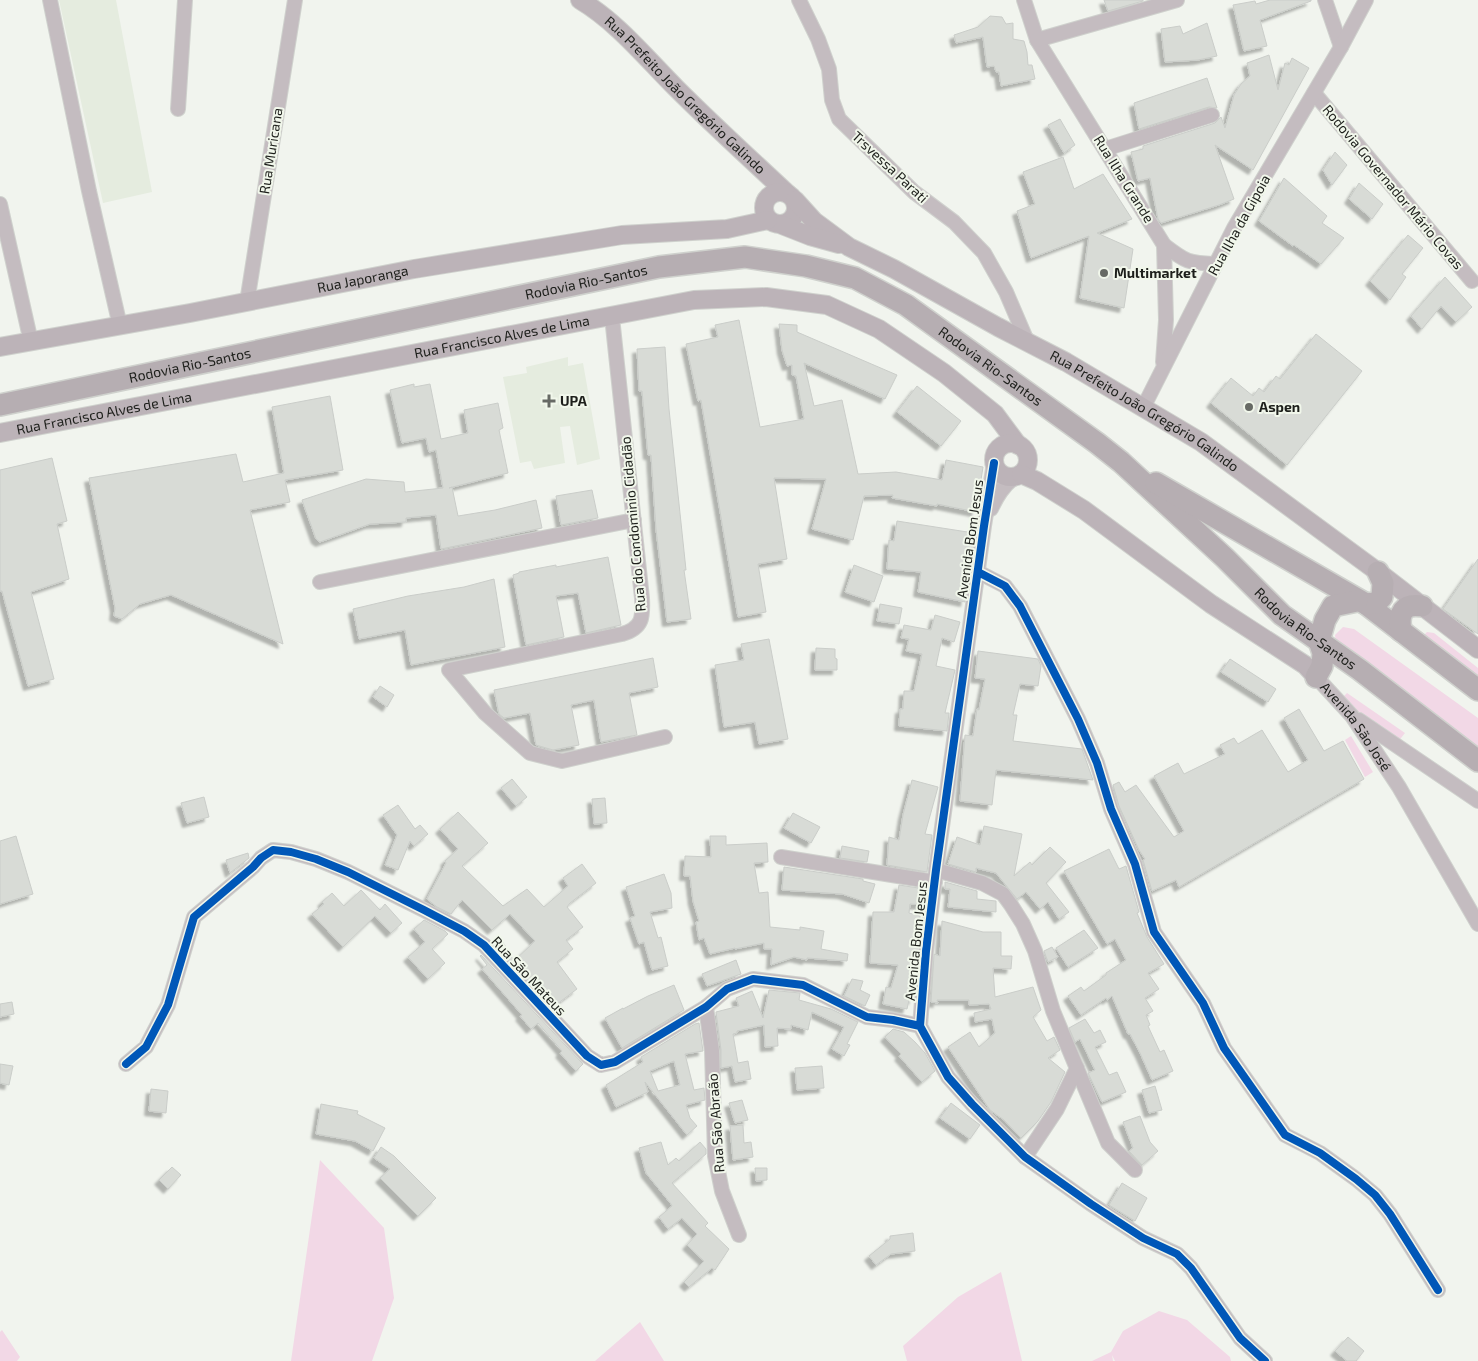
<svg xmlns="http://www.w3.org/2000/svg" width="1478" height="1361" font-family="'Exo 2',sans-serif">
  <style>
    .built { fill: #e5ecdf }
    .green { fill: #f2d8e6 }
    .building { fill: #d8dbd6; stroke: #cacdc9; fill-rule: evenodd; filter: url(#shadow) }
    .lines { fill: none; stroke-linecap: round; stroke-linejoin: round }
    .minor-casing { stroke: #cfd1cd; stroke-width: 16 }
    .major-casing { stroke: #cfd1cd; stroke-width: 20 }
    .highway-casing { stroke: #cfd1cd; stroke-width: 24 }
    .minor { stroke: #c4bcc0; stroke-width: 14 }
    .major { stroke: #bcb3b8; stroke-width: 18 }
    .highway { stroke: #b6aeb2; stroke-width: 21 }
    .cycleway-casing { stroke: #f1f7eb; stroke-width: 11 }
    .cycleway { stroke: #0057b8; stroke-width: 8 }
    .poi-dot { fill: #676a65; stroke: #f1f7eb; stroke-width: 2 }
    .labels { text-anchor: middle; stroke-width: 4; stroke-linejoin: round; paint-order: stroke }
    .street-label { font-size: 14px; fill: #1d1f1b; stroke: #f1f7eb }
    .poi-label { font-size: 14px; font-weight: bold; fill: #1d1f1b; stroke: #f1f7eb; text-anchor: start }
  </style>
  <defs>
    <filter id="shadow"><feDropShadow dx="-4.5" dy="4.5" stdDeviation="1" flood-color="#0004"/></filter>
  </defs>
  <rect width="100%" height="100%" fill="#f1f4ee"/>
  <path class="built" d="M59,0H116L152,192L103,203Z
    M568,357V366L583,363L600,459L577,465L570,426L560,427L565,463L534,469L531,461L520,463L503,377L527,373L526,367Z"/>
  <path class="green" d="M1343,627L1354,629L1478,718V755L1336,644L1335,635Z
    M1427,632L1434,633L1478,668V687L1422,637Z
    M1347,693L1405,733L1397,743L1361,718L1341,699Z
    M1351,736L1373,772L1365,777L1345,740Z
    M320,1160L384,1228L394,1298L372,1361H291Z
    M1001,1272L1022,1361H907L903,1346L958,1297Z
    M1159,1311L1187,1320L1230,1357L1231,1361H1115L1112,1355L1113,1361H1092L1111,1352L1123,1331Z
    M640,1322L664,1361H595Z
    M2,1330L20,1357L17,1361H0V1332Z"/>
  <path class="building" d="M1104,0H1143V1L1108,11Z
    M1270,0H1311V1L1260,20L1267,46L1244,51L1233,5L1255,1L1256,4Z
    M990,16L1002,17L1006,24L1013,23V39L1024,41L1027,52L1028,65H1032L1035,79L1001,86L999,72H996L994,66L987,67L983,37L956,43L954,35L978,27Z
    M1207,23L1217,56L1198,60L1165,62L1161,29L1180,26L1183,34Z
    M1269,55L1278,90L1285,63L1289,65L1292,58L1309,68L1253,170L1215,145L1234,199L1219,205L1161,223L1158,219L1150,178L1138,181L1131,152L1143,149V146L1215,123L1221,117L1225,128L1234,95L1241,84L1250,76L1247,63Z
    M1207,78L1217,108L1209,107L1139,129L1134,103Z
    M1060,119L1075,145L1064,153L1048,125Z
    M1335,152L1347,165L1332,185L1323,170Z
    M1063,157L1074,189L1103,174L1132,219L1097,233L1133,249L1124,308L1080,298L1089,236L1031,258L1017,211L1035,204L1023,172Z
    M1284,178L1327,216L1322,223L1344,238L1321,264L1294,245L1293,246L1259,221Z
    M1359,183L1383,204L1372,219L1349,199Z
    M1408,235L1423,248L1402,274L1406,277L1390,300L1370,281Z
    M1445,277L1472,307L1456,322L1441,306L1422,329L1411,316Z
    M739,320L760,427L804,419L796,376L792,375V365L787,366L782,350L779,324L797,325V332L897,375L885,399L804,363L814,406L842,400L858,474L896,472L942,480L946,460L983,467L976,512L937,504V506L892,498L893,495L864,496L853,540L812,529L826,479L774,478L787,559L758,564L766,612L738,617L701,400L698,401L686,344L718,337L715,325Z
    M1316,334L1362,371L1287,465L1211,403L1231,378L1253,396L1259,388L1264,392L1276,376L1280,379Z
    M665,347L669,409L686,570H684L691,619L667,622L656,529L651,455H648L642,391H639L637,349Z
    M414,384V387L430,384L441,439L468,433L464,410L498,403L503,428L499,430L508,473L449,488L452,487L458,516L495,510L536,500L542,528L441,549L436,515L406,518V522L370,524L320,542L316,539L302,500L366,479L404,482L405,492L443,488L436,450L429,452L426,438L402,443L390,390Z
    M917,386L961,421L941,446L897,412Z
    M330,396L343,470L285,480L290,502L250,510L283,644L171,595L140,604L122,619L114,616L115,608L89,478L236,454L243,482L284,473L272,407Z
    M52,458L67,521L57,524L69,579L31,592L54,679L28,686L2,591H0V470Z
    M592,490L598,518L561,525L556,496Z
    M897,521L974,533L965,602L918,592L921,572L887,569L889,540L894,541Z
    M608,557L621,625L586,633L578,593L556,596L564,637L526,645L513,575L519,573V572L556,565V567Z
    M1478,559V634L1443,609Z
    M854,565L883,576L874,602L845,592Z
    M494,579L505,647L411,665L405,630L359,639L353,609L408,596L464,587Z
    M880,604L902,608L899,624L877,621Z
    M935,615L960,622L954,642L942,638L936,666L955,670L945,713H949L947,731L899,726L900,709H903L904,691H914L922,654L906,651L909,639L901,638L904,625L931,630Z
    M769,639L788,739L759,744L755,722L724,727L715,665L744,660L741,644Z
    M816,648L835,649V658L837,659V670H815Z
    M978,651L1038,659L1041,666L1038,686L1020,684L1013,715H1017L1013,741L1082,749L1093,780L996,770L992,805L960,801L965,735L973,736L977,709L979,710L985,679L975,678Z
    M653,658L658,687L629,693L637,735L601,742L594,700L571,705L579,745L553,750L536,745L530,713L504,718L499,714L494,690Z
    M1230,659L1276,689L1268,702L1221,672Z
    M380,686L394,695L387,707L373,697Z
    M1299,709L1324,751L1343,741L1364,779L1179,887L1176,880L1152,891L1143,860L1145,859L1139,850L1119,806L1113,785L1119,782L1125,792L1136,785L1174,837L1184,831L1154,776L1178,763L1184,774L1225,754L1220,745L1234,738L1238,744L1262,730L1288,772L1308,760L1284,718Z
    M512,779L527,797L516,806L501,788Z
    M912,780L938,787L925,834L932,835L927,872L887,865L889,837L899,840L903,815Z
    M204,797L209,817L187,823L181,803Z
    M605,798L607,823L594,824L592,799Z
    M398,805L415,829L420,825L428,834L414,846L410,841L398,870L385,865L397,835L383,815Z
    M458,812L488,843L462,866L503,906L527,889L544,907L568,886L563,878L582,864L596,883L570,903L567,907L583,927L566,940L573,949L557,962L577,989L553,1007L494,943L501,939L514,961L535,941L510,914L492,930L462,900L451,914L437,907L427,899L446,863L445,861L458,849L440,829Z
    M793,813L820,827L811,843L784,828Z
    M984,826L1022,834L1014,876L1030,862L1032,865L1050,847L1066,862L1046,883L1069,912L1059,919L1048,902L1040,909L1026,892L1017,899L996,873L976,868V872L948,864L957,837L980,845Z
    M16,836L33,894L0,904V841Z
    M710,836H726V845L767,843L768,862L754,863L759,893L768,892L770,927L800,930V927L824,931L821,949L848,954L847,961L807,958V960L794,957L771,965L772,949H764V943L735,949V948L710,954L704,938L699,940L696,922L699,921L693,901L690,876H684L685,856L711,857Z
    M842,846L869,851L867,862L840,858Z
    M1109,849L1119,869L1126,866L1139,912L1137,913L1147,937L1164,964L1148,973L1159,989L1145,998L1153,1011L1146,1015L1150,1025L1148,1026L1160,1052L1164,1050L1173,1071L1152,1080L1140,1053L1130,1034H1128L1112,996L1107,1000L1106,998L1081,1015L1068,996L1081,987L1084,991L1106,975V973L1126,960L1115,939L1107,944L1064,871Z
    M248,853L249,858L230,873L226,860Z
    M784,867L863,879V881L875,884L869,903L842,894L782,890Z
    M664,874L671,893L672,908L650,912L658,938L661,937L668,966L652,970L644,942L639,944L630,918L635,916L626,887Z
    M945,882L977,891V899L996,901V912L948,907L950,889H945Z
    M899,885L925,889L922,905L910,904L909,913L920,916L913,1000H909L907,1009L883,1004L886,987L891,988L898,965L870,963L873,912H894Z
    M361,890L380,910L385,904L402,923L391,933L375,916L343,947L312,914L324,904L322,902L332,893L344,906Z
    M424,920L445,931L448,934L432,949L445,963L428,979L408,957L425,942L414,929Z
    M942,921L983,932H1001V956H1012L1011,969L993,968L995,997L1033,987L1041,1010L1033,1017L1047,1041L1054,1037L1060,1050L1048,1058L1065,1072L1051,1102L1038,1121L1021,1138L1004,1120L990,1110L948,1047L970,1032L979,1047L995,1033L992,1019L975,1022L974,1013L991,1009L989,1004L969,1005V1000H937L938,1003L931,1002L934,954L940,956Z
    M1084,930L1098,948L1068,967L1056,948Z
    M1052,947L1058,957L1048,962L1044,951Z
    M481,955L581,1062L583,1064L576,1071L560,1053L562,1051L538,1023L531,1029L520,1016L522,1015L482,969L487,965L480,956Z
    M736,960L741,974L707,986L702,974Z
    M852,979L863,981L860,990L870,995L865,1006L844,996Z
    M674,985L684,1010L622,1048L605,1018L623,1008V1009L648,996Z
    M769,990L800,993L799,1000L831,1009L858,1022L847,1044L850,1045L844,1056L832,1049L844,1027L812,1012L808,1030L791,1025V1029L777,1028L778,1046L765,1047L764,1025L737,1031V1033L733,1034L738,1063L748,1061L751,1079L735,1082L732,1066L721,1068V1050L716,1012L739,1006L736,998L752,991L763,1018Z
    M12,1002L14,1014L0,1017V1004Z
    M1085,1019L1094,1033L1100,1030L1106,1042L1095,1047L1109,1075L1117,1072L1126,1092L1102,1102L1088,1073L1095,1070L1080,1039L1075,1042L1069,1028Z
    M699,1023L703,1051L685,1054L694,1090L704,1088L705,1100L686,1105L690,1118L697,1126L687,1135L645,1082L648,1092L616,1107L606,1085L643,1062L641,1057L695,1024ZM674,1061L680,1085L658,1091L650,1071Z
    M893,1029L904,1032L915,1042L925,1053L935,1071L922,1082L899,1056L901,1054L885,1037Z
    M0,1064L13,1066L9,1085L0,1083Z
    M822,1066L824,1088L797,1090L795,1068Z
    M1155,1086L1162,1110L1149,1113L1142,1090Z
    M151,1089L168,1091L166,1113L149,1111Z
    M742,1100L748,1120L735,1123L729,1103Z
    M951,1103L980,1125L970,1139L940,1118Z
    M321,1104L358,1111L357,1114L385,1128L373,1151L355,1141L316,1134Z
    M1140,1116L1150,1142L1158,1151L1142,1165L1129,1151L1133,1148L1123,1122Z
    M743,1125L744,1143L751,1142L753,1157L733,1160L730,1126Z
    M661,1142L668,1165L676,1158L679,1161L700,1142L706,1149V1154L672,1183L708,1223L705,1226L729,1249L715,1270L712,1268L689,1287L684,1282L704,1261L687,1245L697,1234L682,1218L668,1229L659,1217L672,1206L671,1204L646,1173L639,1148Z
    M381,1147L394,1156L436,1198L418,1216L380,1178L390,1169L374,1158Z
    M172,1167L181,1175L168,1189L159,1180Z
    M755,1168H767V1180L756,1181Z
    M1122,1183L1147,1198L1135,1221L1109,1205Z
    M913,1233L915,1251L891,1254L876,1265L869,1256L890,1239V1236Z
    M1348,1337L1364,1351L1356,1361H1347L1335,1351Z"/>
  <g class="lines">
    <defs>
      <g id="minor">
        <path d="M50,0L89,191L120,326"/>
        <path d="M799,0L818,39L829,69L832,100L839,119L914,192L954,222L984,253L1006,292L1027,341"/>
        <path d="M1024,0L1037,40L1164,245L1166,320L1163,362"/>
        <path d="M1325,0L1341,47"/>
        <path d="M1037,40L1177,0"/>
        <path d="M1314,93L1472,281"/>
        <path d="M178,109L185,0"/>
        <path d="M1105,149L1212,115"/>
        <path d="M0,204L31,342"/>
        <path d="M1164,245C1186,262 1188,263 1216,264"/>
        <path d="M247,302L295,0"/>
        <path d="M612,317L642,598C643,617 643,628 622,634L449,670L485,713L530,753L562,761L665,737"/>
        <path d="M1144,406L1234,228L1341,47L1366,0"/>
        <path d="M994,463L984,526L936,870L926,951L920,1026L948,1077L972,1104L1025,1157L1091,1204L1143,1238L1177,1254L1191,1268L1240,1338L1265,1361"/>
        <path d="M991,509C997,496 1003,486 1015,477"/>
        <path d="M978,572L1005,586L1020,606L1078,719L1097,763L1111,809L1135,864L1154,932L1203,1003L1224,1048L1285,1135L1320,1153L1356,1179L1375,1195L1390,1214L1438,1290"/>
        <path d="M320,582L634,520"/>
        <path id="s1" d="M1318,679L1352,716L1399,787L1478,924"/>
        <path d="M1359,720L1478,801"/>
        <path d="M781,857L935,882"/>
        <path d="M936,870L982,883L1003,894L1011,905L1023,924L1035,951L1053,1011L1108,1143L1135,1170"/>
        <path d="M706,1007L712,1051L715,1156L722,1191L739,1235"/>
        <path d="M126,1064L146,1047L168,1005L194,917L253,867L261,858L273,850L291,852L316,859L348,872L424,910L464,931L484,945L587,1056L601,1065L615,1062L706,1007L727,989L753,979L803,985L867,1017L893,1020L920,1026"/>
        <path d="M1025,1157L1057,1109L1077,1068"/>
      </g>
      <g id="major">
        <path id="s2" d="M580,0C617,22 646,58 676,88C712,124 750,159 788,194"/>
        <circle cx="780" cy="208" r="16"/>
        <path id="s3" d="M795,200L814,221L849,247L894,269L998,327L1066,362L1201,442L1378,572L1478,649"/>
        <path d="M782,225L810,236L839,244"/>
        <path id="s4" d="M0,347L190,313L414,269L622,235L727,229L768,220"/>
        <path id="s5" d="M0,433L694,300L766,297L827,305L879,329L944,373L995,414L1018,445"/>
        <circle cx="1011" cy="460" r="17"/>
        <path d="M1021,474L1037,481L1084,510L1211,604L1305,665L1318,679"/>
      </g>
      <g id="highway">
        <path id="s6" d="M0,405L659,267L745,257L806,266L855,278L906,305L1097,443L1121,462L1225,558L1282,615L1360,670L1478,761"/>
        <path d="M1156,483L1366,604L1478,690"/>
        <path d="M1366,604L1376,603L1382,597L1383,583L1378,572"/>
        <path d="M1401,631C1398,613 1403,603 1422,606"/>
        <path d="M1316,677L1322,666L1323,653L1319,641L1325,620L1333,606L1357,601"/>
      </g>
    </defs>
    <use href="#minor" class="minor-casing"/>
    <use href="#major" class="major-casing"/>
    <use href="#highway" class="highway-casing"/>
    <use href="#minor" class="minor"/>
    <use href="#major" class="major"/>
    <use href="#highway" class="highway"/>
    <defs>
      <path id="cycleway" d="M994,463L984,526L936,870L926,951L920,1026L948,1077L972,1104L1025,1157L1091,1204L1143,1238L1177,1254L1191,1268L1240,1338L1265,1361
        M978,572L1005,586L1020,606L1078,719L1097,763L1111,809L1135,864L1154,932L1203,1003L1224,1048L1285,1135L1320,1153L1356,1179L1375,1195L1390,1214L1438,1290
        M126,1064L146,1047L168,1005L194,917L253,867L261,858L273,850L291,852L316,859L348,872L424,910L464,931L484,945L587,1056L601,1065L615,1062L706,1007L727,989L753,979L803,985L867,1017L893,1020L920,1026"/>
    </defs>
    <use href="#cycleway" class="cycleway-casing"/>
    <use href="#cycleway" class="cycleway"/>
  </g>
  <g class="poi-dot">
    <circle cx="1104" cy="273" r="5"/>
    <path d="M546.5 393.5h5v5h5v5h-5v5h-5v-5h-5v-5h5z"/>
    <circle cx="1249" cy="407" r="5"/>
  </g>
  <g class="labels">
    <g class="street-label">
      <text dy="5" stroke="none"><textPath href="#s2" startOffset="142">Rua Prefeito João Gregório Galindo</textPath></text>
      <text transform="translate(271 151) rotate(-81)" y="5">Rua Muricana</text>
      <text transform="translate(890 167) rotate(43)" y="5">Trsvessa Parati</text>
      <text transform="translate(1124 179) rotate(58)" y="5">Rua Ilha Grande</text>
      <text transform="translate(1393 187) rotate(50)" y="5">Rodovia Governador Mário Covas</text>
      <text transform="translate(1239 225) rotate(-61)" y="5">Rua Ilha da Gipoia</text>
      <text dy="5" stroke="none"><textPath href="#s4" startOffset="369">Rua Japoranga</textPath></text>
      <text dy="5" stroke="none"><textPath href="#s6" startOffset="599">Rodovia Rio-Santos</textPath></text>
      <text dy="5" stroke="none"><textPath href="#s5" startOffset="511">Rua Francisco Alves de Lima</textPath></text>
      <text dy="5" stroke="none"><textPath href="#s6" startOffset="194">Rodovia Rio-Santos</textPath></text>
      <text dy="5" stroke="none"><textPath href="#s6" startOffset="1034">Rodovia Rio-Santos</textPath></text>
      <text dy="5" stroke="none"><textPath href="#s3" startOffset="410">Rua Prefeito João Gregório Galindo</textPath></text>
      <text dy="5" stroke="none"><textPath href="#s5" startOffset="106">Rua Francisco Alves de Lima</textPath></text>
      <text transform="translate(633 524) rotate(-95)" y="5">Rua do Condominio Cidadão</text>
      <text transform="translate(970 539) rotate(-82)" y="5">Avenida Bom Jesus</text>
      <text dy="5" stroke="none"><textPath href="#s6" startOffset="1445">Rodovia Rio-Santos</textPath></text>
      <text dy="5" stroke="none"><textPath href="#s1" startOffset="61">Avenida São José</textPath></text>
      <text transform="translate(916 941) rotate(-84)" y="5">Avenida Bom Jesus</text>
      <text transform="translate(529 976) rotate(47)" y="5">Rua São Mateus</text>
      <text transform="translate(716 1123) rotate(-94)" y="5">Rua São Abraão</text>
    </g>
    <g class="poi-label">
      <text x="1114" y="278">Multimarket</text>
      <text x="560" y="406">UPA</text>
      <text x="1259" y="412">Aspen</text>
    </g>
  </g>
</svg>
